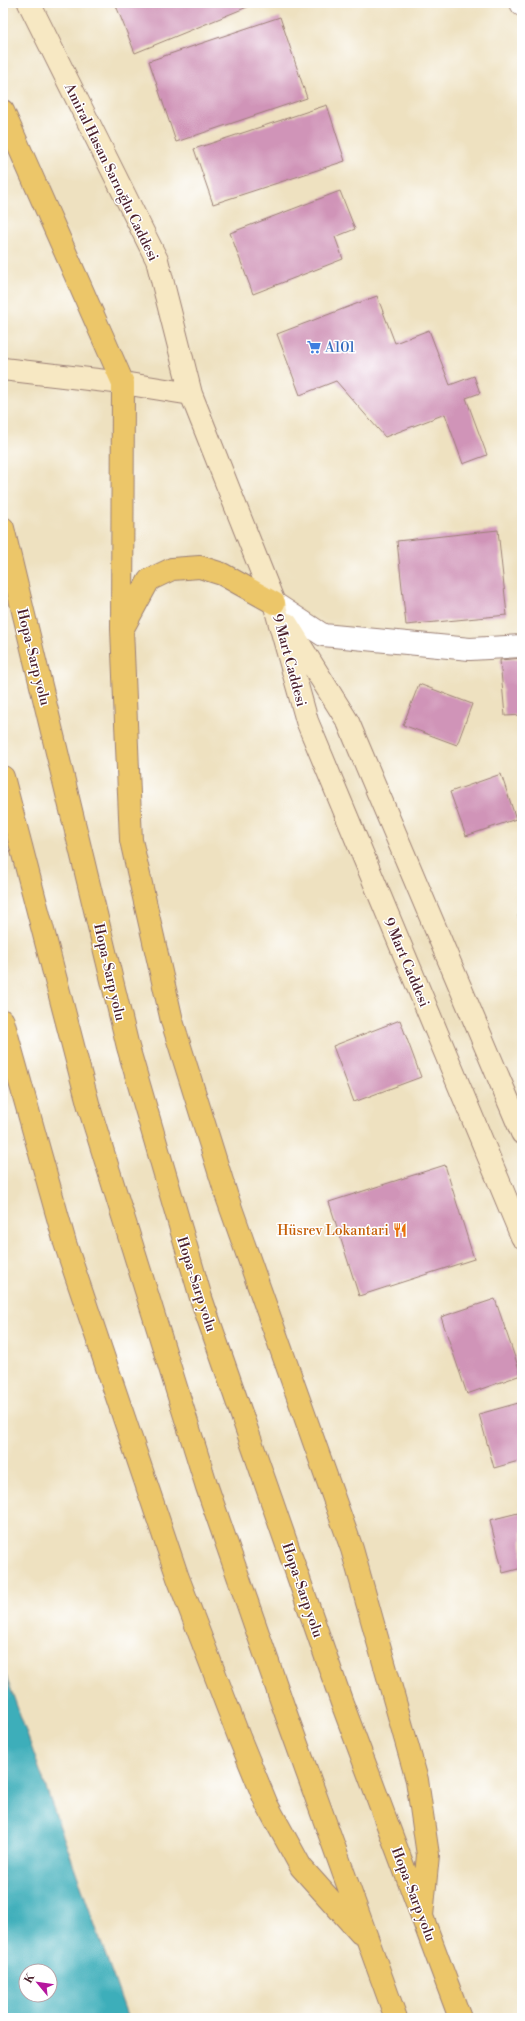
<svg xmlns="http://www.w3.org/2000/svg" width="525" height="2021" font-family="'Libre Bodoni',serif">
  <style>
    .water { fill: #3eaeba; stroke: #446672; fill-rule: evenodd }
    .building { fill: #d094b8 }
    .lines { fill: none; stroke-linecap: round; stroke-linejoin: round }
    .street-casing { stroke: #9c8076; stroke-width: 24 }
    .secondary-casing { stroke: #9c8076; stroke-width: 24 }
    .highway-casing { stroke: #9c8076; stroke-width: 24 }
    .street { stroke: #fff; stroke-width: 22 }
    .secondary { stroke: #f7e8c3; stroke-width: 22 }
    .highway { stroke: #ecc669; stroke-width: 22 }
    .labels { text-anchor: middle; stroke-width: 3; stroke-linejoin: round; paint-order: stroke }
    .street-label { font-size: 14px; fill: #4a1f2b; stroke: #fff }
    .shop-label { font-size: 14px; fill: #366cbe; stroke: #fff; text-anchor: start }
    .food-label { font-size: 14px; fill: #c56008; stroke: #fff; text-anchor: end }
  </style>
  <rect width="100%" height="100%" fill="#fff"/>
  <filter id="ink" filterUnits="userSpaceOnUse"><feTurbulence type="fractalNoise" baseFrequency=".025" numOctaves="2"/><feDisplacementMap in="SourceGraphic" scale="8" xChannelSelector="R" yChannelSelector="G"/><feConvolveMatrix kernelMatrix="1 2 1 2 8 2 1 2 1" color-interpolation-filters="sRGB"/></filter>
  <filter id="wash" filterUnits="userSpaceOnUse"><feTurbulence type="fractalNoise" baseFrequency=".012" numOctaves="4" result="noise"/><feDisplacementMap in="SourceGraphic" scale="16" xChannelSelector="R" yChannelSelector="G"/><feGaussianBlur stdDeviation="0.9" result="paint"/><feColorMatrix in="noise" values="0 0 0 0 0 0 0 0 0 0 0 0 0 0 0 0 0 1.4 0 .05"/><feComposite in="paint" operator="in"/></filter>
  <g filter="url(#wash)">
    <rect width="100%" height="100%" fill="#eee1c0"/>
    <path class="water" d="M3,1667L128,2018H3ZM26,1971H50V1995H26Z"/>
    <g id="blocks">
      <path class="building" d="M115,3H257L135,53Z
        M280,17L307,98L176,142L149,61Z
        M327,105L345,161L213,204L194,149Z
        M340,191L355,229L335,237L343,259L253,294L230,233Z
        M377,296L395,343L429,330L450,385L474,376L480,393L466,398L487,455L463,464L445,414L385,437L336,381L300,395L277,334Z
        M498,530L507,615L406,625L397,541Z
        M522,658V715L505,716L500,660Z
        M419,684L472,704L457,745L403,725Z
        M501,774L516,819L466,836L450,792Z
        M518,915H522V935H521Z
        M400,1020L421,1077L354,1102L333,1046Z
        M445,1165L474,1259L359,1296L329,1202Z
        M495,1299L521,1375L467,1394L441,1317Z
        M522,1402V1460L494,1468L479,1414Z
        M522,1512V1568L503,1573L490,1520Z"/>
    </g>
  </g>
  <g filter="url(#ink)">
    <use href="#blocks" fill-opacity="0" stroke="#9c8076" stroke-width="1"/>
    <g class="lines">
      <defs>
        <path id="street" d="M521,3L522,5
          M274,603L323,635L470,649L522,646"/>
        <path id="secondary" d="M29,3L157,260L191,394L274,603L307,721L522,1237
          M3,369L123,383L191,394
          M287,624L348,722L522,1133"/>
        <path id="highway" d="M3,111L123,383L122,629L131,840L172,1021L227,1197L352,1549L417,1780L428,1855L422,1916
          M3,528L128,1047L201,1298L342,1703L460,2018
          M123,628L149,580L172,569L200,567L222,574L274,603
          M3,777L89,1107L207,1487L286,1714L396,2018
          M3,1021L65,1243L178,1578L239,1737L267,1805L301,1867L360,1933"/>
      </defs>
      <use href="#street" class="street-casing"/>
      <use href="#secondary" class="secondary-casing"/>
      <use href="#highway" class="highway-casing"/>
      <use href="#street" class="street"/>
      <use href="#secondary" class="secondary"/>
      <use href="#highway" class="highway"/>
    </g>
  </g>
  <defs>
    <symbol id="supermarket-bare" viewBox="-9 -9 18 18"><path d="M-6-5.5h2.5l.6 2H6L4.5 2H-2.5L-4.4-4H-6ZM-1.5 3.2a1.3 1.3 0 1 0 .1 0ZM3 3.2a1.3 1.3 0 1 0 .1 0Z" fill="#3f7fe0" stroke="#fff" stroke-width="2.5" paint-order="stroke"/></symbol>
    <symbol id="restaurant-bare" viewBox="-9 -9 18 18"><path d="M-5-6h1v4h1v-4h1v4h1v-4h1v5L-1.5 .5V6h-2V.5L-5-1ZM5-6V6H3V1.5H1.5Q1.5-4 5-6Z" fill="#e8710a" stroke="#fff" stroke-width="2.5" paint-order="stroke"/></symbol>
  </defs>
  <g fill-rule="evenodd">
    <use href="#supermarket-bare" x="304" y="337" width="20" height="20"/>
    <use href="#restaurant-bare" x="390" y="1220" width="20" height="20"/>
  </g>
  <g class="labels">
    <g class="street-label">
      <text transform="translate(112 172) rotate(64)" y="5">Amiral Hasan Sarıoğlu Caddesi</text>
      <text transform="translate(34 657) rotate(76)" y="5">Hopa-Sarp yolu</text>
      <text transform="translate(290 660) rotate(75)" y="5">9 Mart Caddesi</text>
      <text transform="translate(407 962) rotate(67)" y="5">9 Mart Caddesi</text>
      <text transform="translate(110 972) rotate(77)" y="5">Hopa-Sarp yolu</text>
      <text transform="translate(197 1284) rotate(72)" y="5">Hopa-Sarp yolu</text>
      <text transform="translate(303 1590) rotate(71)" y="5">Hopa-Sarp yolu</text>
      <text transform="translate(414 1894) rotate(69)" y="5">Hopa-Sarp yolu</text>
    </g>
    <g class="shop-label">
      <text x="325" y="352">A101</text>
    </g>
    <g class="food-label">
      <text x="389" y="1235">Hüsrev Lokantari</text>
    </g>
  </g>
  <rect width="525" height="2021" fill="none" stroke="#fff" stroke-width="16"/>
  <g transform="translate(38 1983) rotate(299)"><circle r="19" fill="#ffffff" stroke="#b7a5aa"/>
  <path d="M0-3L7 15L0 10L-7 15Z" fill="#b5179e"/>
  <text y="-6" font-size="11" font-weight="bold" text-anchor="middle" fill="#4a1f2b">K</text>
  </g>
</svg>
